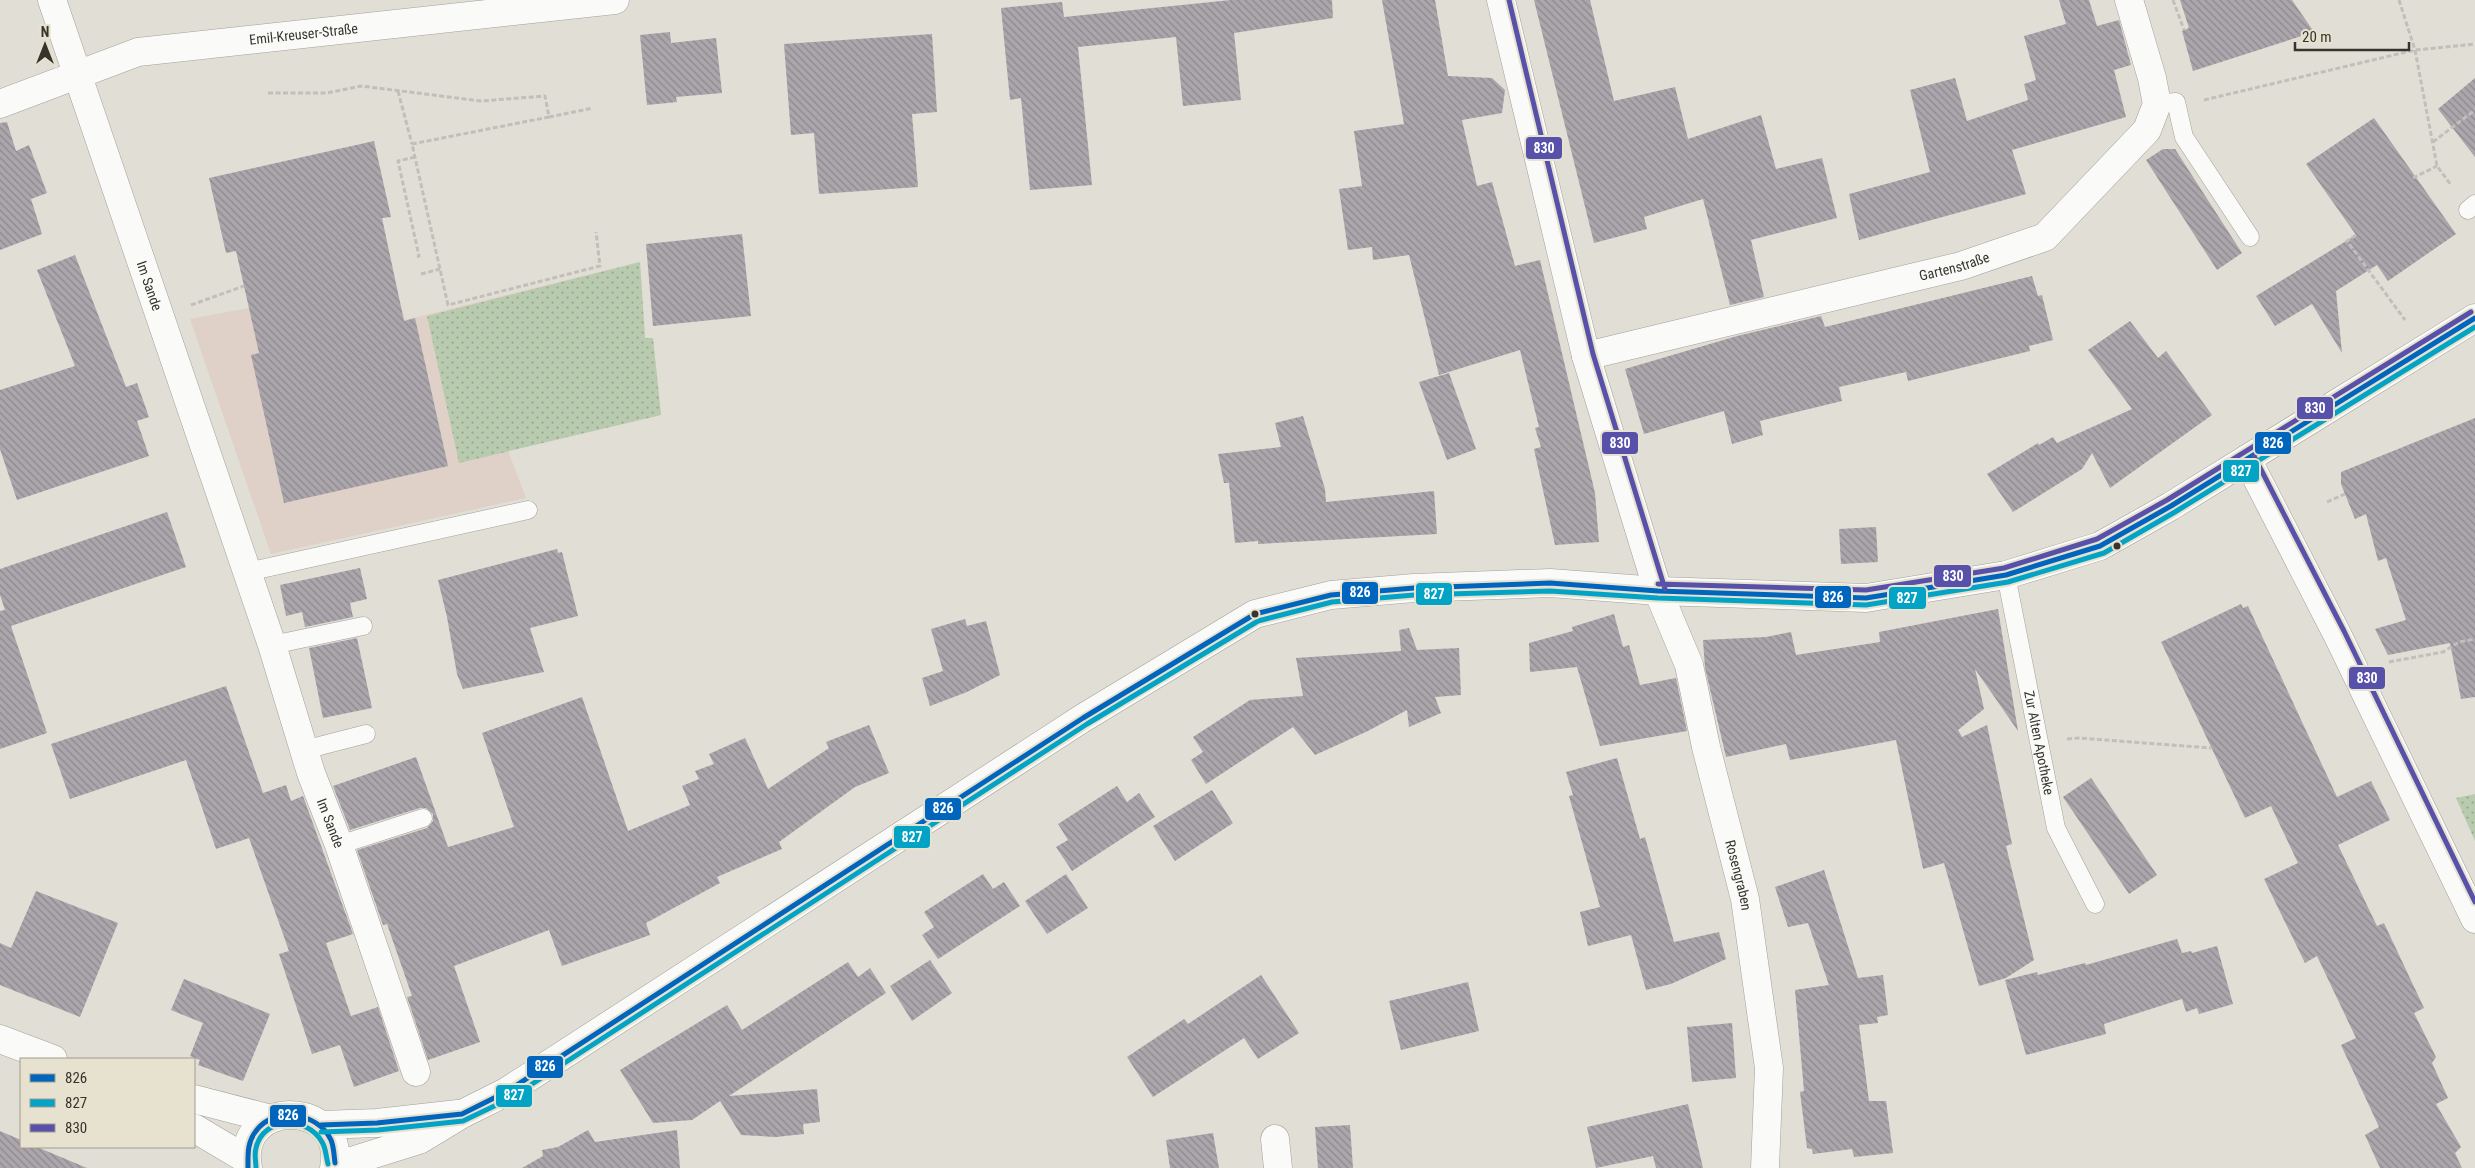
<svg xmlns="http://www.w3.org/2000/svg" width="2475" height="1168" font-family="'Roboto Condensed',sans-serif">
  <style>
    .education { fill: #dfd0c8 }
    .park { fill: url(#park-dots) }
    .building { fill: url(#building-back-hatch) }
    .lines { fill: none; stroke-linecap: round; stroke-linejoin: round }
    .lane-casing { stroke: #a2a098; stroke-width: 19 }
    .street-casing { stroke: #a2a098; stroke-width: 29 }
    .primary-casing { stroke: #a2a098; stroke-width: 29 }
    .path { stroke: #c1bfbc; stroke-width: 3; stroke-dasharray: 5 2.5; stroke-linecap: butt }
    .lane { stroke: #fafaf9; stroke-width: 18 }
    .street { stroke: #fafaf9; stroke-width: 28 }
    .primary { stroke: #fafaf9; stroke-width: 28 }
    .bus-1-casing { stroke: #e7e1cf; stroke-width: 9 }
    .bus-2-casing { stroke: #e7e1cf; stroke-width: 9 }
    .bus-3-casing { stroke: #e7e1cf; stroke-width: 9 }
    .bus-1 { stroke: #0065bd; stroke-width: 5 }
    .bus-2 { stroke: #03a3c6; stroke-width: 5 }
    .bus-3 { stroke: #5851aa; stroke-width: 5 }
    .bus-dot { fill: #36342c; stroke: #e7e1cf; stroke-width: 2 }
    .labels { text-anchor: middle; stroke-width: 5; stroke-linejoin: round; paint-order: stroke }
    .street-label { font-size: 14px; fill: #36342c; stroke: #e7e1cf }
    .line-badge { stroke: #e7e1cf; stroke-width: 2 }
    .badge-label { font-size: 14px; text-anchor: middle; font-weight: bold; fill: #fff }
  </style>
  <defs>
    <pattern id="park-dots" width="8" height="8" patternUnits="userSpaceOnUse" patternTransform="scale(1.25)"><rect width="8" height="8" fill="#b9cbae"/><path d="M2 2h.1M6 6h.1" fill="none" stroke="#97a68e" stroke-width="1.8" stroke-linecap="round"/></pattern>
    <pattern id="building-back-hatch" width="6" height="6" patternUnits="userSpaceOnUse" patternTransform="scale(1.25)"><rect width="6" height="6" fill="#aba6ac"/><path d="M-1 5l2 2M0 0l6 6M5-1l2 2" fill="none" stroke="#8c888c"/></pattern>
  </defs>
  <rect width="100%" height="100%" fill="#e1ded5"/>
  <path class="education" d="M640,262L645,338H653L661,415L508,451L526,498L271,554L190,319L249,308L372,307L400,301L405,320Z"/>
  <path class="park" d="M640,262L645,338H653L661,415L459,463L427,316Z
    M2475,794V841L2456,798Z"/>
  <path class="building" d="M1231,0H1332L1333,18L1234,33L1241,100L1183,106L1176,37L1078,47L1092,185L1030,190L1021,98L1010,100L1001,8L1062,2L1064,17Z
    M1382,0H1435L1448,76L1492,78L1505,90L1502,113L1462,120L1477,186L1492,182L1515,266L1540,260L1595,493L1599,542L1555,545L1534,449L1541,447L1535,428L1539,427L1520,350L1439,375L1409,255L1373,260L1372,247L1348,250L1339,189L1362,186L1354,131L1404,124Z
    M1534,0H1590L1614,101L1675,87L1688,139L1761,115L1776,169L1822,158L1837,218L1751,240L1764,297L1730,305L1703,199L1644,217L1647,229L1594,243Z
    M2059,0H2089L2097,26L2119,20L2131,65L2114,70L2126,117L2012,150L2026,194L1859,240L1849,194L1930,172L1910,90L1955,78L1967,121L2028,100L2024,84L2036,80L2024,36L2066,24Z
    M2180,0H2292L2314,32L2193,71L2182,31L2189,28Z
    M670,32L671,43L716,38L722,93L676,97L677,102L647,105L640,35Z
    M932,34L937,112L912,114L918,187L819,194L814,133L791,135L784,44Z
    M2475,78V157L2438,109Z
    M2374,118L2456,234L2388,281L2377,265L2336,291L2342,353L2312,304L2275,326L2256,296L2356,235L2306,164Z
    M7,122L16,151L29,145L47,193L31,199L42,234L0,250V123Z
    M374,141L391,217L382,218L404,321L415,318L448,466L284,503L251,355L259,353L244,286L236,251L226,253L209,178Z
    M2163,149H2175L2242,253L2217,270L2146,160Z
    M742,234L751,316L653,326L646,244Z
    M75,255L126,387L137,383L149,417L137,421L149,456L17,500L0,449V390L75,366L37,270Z
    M2032,276L2038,296L2042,295L2053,340L2029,346L2030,351L1908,381L1906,372L1839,387L1842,401L1760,421L1763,435L1732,444L1724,411L1644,434L1625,369L1737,336L1821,316L1825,327Z
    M2130,321L2158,358L2166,351L2212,415L2110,488L2092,453L2082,469L2013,512L1987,474L2038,443L2039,445L2053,437L2057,443L2132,409L2088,350Z
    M1449,373L1476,449L1447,460L1419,382Z
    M1303,416L1325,489L1326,502L1434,491L1437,534L1258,544V541L1235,543L1229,483H1224L1218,454L1281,447L1275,423Z
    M2475,418V697L2461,699L2450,643L2388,655L2375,629L2406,620L2386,558L2378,561L2366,514L2355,519L2341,484V472Z
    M167,512L186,567L11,626L47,733L0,749V611L5,610L0,595V569Z
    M1876,527L1878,562L1841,564L1839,529Z
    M557,549L558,553L562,552L578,616L530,628L544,672L463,689L457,674L447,617L438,580Z
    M360,568L367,599L350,603L353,617L305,627L302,612L286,616L280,585Z
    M2241,604L2243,608L2248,606L2337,797L2371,781L2390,820L2338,845L2377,926L2384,923L2424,1008L2414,1013L2436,1057L2432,1063L2448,1098L2436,1104L2461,1147L2455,1153L2462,1168H2380L2365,1135L2379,1127L2341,1045L2356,1038L2317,956L2305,963L2264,879L2298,863L2271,806L2245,818L2161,642Z
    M1998,609L2018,731L1975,669L1984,709L1958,730L1962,737L1987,725L2012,844L2006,846L2034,960L2006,978L1979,986L1944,863L1923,869L1896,740L1790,760L1786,744L1726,757L1705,668L1703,640L1766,637L1791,632L1796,655L1880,642L1879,632Z
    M1614,614L1623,647L1629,645L1640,685L1676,678L1687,731L1600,746L1577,667L1530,672L1529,643L1573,631L1572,627Z
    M965,619L967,626L986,621L1000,675L967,692L930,706L922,678L943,671L931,629Z
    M1409,628L1417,650L1459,648L1461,695L1435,697L1441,713L1409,727L1407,710L1368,731L1315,755L1293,727L1206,784L1191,760L1203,752L1193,737L1250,700L1303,696L1296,658L1401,651L1399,630Z
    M357,638L372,708L323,718L309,648Z
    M226,686L263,793L286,785L291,801L303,796L353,934L326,943L351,1016L378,1007L399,1071L354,1087L340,1045L312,1054L279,954L289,951L249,838L216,849L186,760L70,799L51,744Z
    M582,697L628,831L690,805L682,786L699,779L695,771L714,764L709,754L745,738L768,789L829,748L826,742L869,725L889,773L855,787L779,842L782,849L717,877L720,883L646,923L650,935L562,966L549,930L454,966L480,1042L428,1060L407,997L412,996L387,924L383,925L357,850L427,828L433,821V814L426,808H420L350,830L333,786L416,757L448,847L514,827L482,733Z
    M1617,758L1640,839L1645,837L1674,942L1719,932L1726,959L1671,984L1646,990L1631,935L1588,946L1580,912L1600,907L1569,796L1573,795L1566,772Z
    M2091,778L2157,875L2129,894L2063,797Z
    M1117,786L1127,802L1139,793L1155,817L1072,871L1056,847L1068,840L1058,824Z
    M1212,790L1233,823L1175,861L1153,826Z
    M1824,870L1858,978L1883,975L1888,1015L1877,1017L1878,1023L1859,1025L1869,1101H1886L1893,1153L1854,1157L1852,1149L1813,1154L1812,1149L1807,1148L1800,1092L1804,1091L1795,990L1829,985L1808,923L1788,927L1775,887Z
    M983,874L993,889L1004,882L1020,906L938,959L922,935L934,927L924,912Z
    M1066,874L1088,908L1047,934L1025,901Z
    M36,891L118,923L80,1017L0,985V943L11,948Z
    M2177,939L2182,953L2191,951L2192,953L2217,946L2233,1004L2199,1014L2197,1008L2186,1012L2182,999L2104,1024L2106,1034L2026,1055L2005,980L2037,972L2038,975L2085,963L2086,965Z
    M930,960L952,993L912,1021L890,986Z
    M848,962L858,977L870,968L886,993L729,1096L817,1089L820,1122L803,1124L804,1134L776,1137L741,1135L720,1101L692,1120L653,1123L620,1070L727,1005L742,1030Z
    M1261,975L1299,1033L1258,1059L1244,1038L1153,1097L1127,1057L1184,1019L1188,1024Z
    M184,979L270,1014L243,1081L198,1065L200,1060L190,1056L203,1023L171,1010Z
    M1468,982L1479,1031L1401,1050L1389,1001Z
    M1732,1023L1736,1078L1692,1082L1687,1027Z
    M1688,1104L1703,1168H1656L1653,1156L1596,1168L1587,1127Z
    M1350,1125L1353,1168H1318L1315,1127Z
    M588,1130L595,1142L677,1130L680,1168H522L543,1156L542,1150L558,1147Z
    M0,1131L21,1140V1147H37L87,1168H0Z
    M1213,1133L1219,1168H1170L1166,1140Z"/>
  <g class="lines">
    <defs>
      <g id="lane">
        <path d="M2157,104L2176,102L2184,137L2250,237"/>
        <path d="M2468,210L2475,204"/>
        <path d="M247,572L528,510"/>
        <path id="s1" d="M2006,575L2056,828L2095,904"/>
        <path d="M272,645L363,626"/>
        <path d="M304,750L366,734"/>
        <path d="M339,845L423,818"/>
      </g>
      <g id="street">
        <path id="s2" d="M52,0L272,645L311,773L339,845L416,1072"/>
        <path id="s3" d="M1501,0L1586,356L1658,591L1689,665L1706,747L1745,899L1769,1068L1765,1168"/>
        <path id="s4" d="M0,104L138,52L615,0"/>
        <path id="s5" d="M1586,356L1961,266L2045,237L2147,130L2157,104L2152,78L2129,0"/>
        <path d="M2247,459L2337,634L2475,919"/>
        <path d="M1275,1139L1278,1168"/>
      </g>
      <path id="primary" d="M0,1039L53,1059
        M194,1099L271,1119
        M321,1125L377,1123L458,1114
        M194,1128L246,1159
        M335,1166L419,1140L462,1114L506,1092L1083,718L1255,614L1331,595L1414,588L1550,583L1658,591L1866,598L2006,575L2100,546L2171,506L2475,318
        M248,1168C234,1097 348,1098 334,1168"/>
    </defs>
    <use href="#lane" class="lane-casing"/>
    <use href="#street" class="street-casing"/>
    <use href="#primary" class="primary-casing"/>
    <path class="path" d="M2173,0L2184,30
      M2399,0L2415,50L2437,166L2451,185
      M398,91L412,144
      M268,93H327L361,86L481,101L545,96L549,117L412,144L448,305L600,266L596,232
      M2204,100L2415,50L2475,44
      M549,117L593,108
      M2433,142L2475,110
      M415,157L398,161L419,256L417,257
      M2413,178L2437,166
      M2356,235L2347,241L2405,320
      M421,274L440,269
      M191,305L244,286
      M2327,502L2345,494
      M2389,662L2443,652L2459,642L2475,639
      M2067,739L2079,738L2211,748"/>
    <use href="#lane" class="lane"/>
    <use href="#street" class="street"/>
    <use href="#primary" class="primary"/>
    <defs>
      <path id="bus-1" d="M321,1125L377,1123L462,1114L506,1092L1083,718L1255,614L1331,595L1414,588L1550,583L1658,591L1866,598L2006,575L2100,546L2171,506L2475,318
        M248,1168C248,1155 247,1142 256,1131C274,1106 318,1112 331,1140C334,1147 334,1156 335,1163"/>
      <path id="bus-2" d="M321,1132L378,1130L463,1121L509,1099L1087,724L1258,621L1332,602L1414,595L1550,591L1658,598L1866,605L2008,582L2104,553L2175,512L2475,327
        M256,1168C256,1162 254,1154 256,1148C263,1116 308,1116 322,1142C326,1148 326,1157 328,1164"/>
      <path id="bus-3" d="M1509,0L1593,354L1665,589
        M2254,456L2344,631L2475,902
        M1658,584L1866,590L2004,568L2097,539L2167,500L2471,312"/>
    </defs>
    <use href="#bus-1" class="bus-1-casing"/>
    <use href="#bus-2" class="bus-2-casing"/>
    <use href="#bus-3" class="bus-3-casing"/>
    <use href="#bus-1" class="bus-1"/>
    <use href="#bus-2" class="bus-2"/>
    <use href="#bus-3" class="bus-3"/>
  </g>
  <g class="bus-dot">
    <circle cx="2117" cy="546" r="4.5"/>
    <circle cx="1255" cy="614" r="4.5"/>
  </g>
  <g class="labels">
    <g class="street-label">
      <text dy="5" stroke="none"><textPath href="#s4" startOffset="314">Emil-Kreuser-Straße</textPath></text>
      <text dy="5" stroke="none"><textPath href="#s5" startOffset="379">Gartenstraße</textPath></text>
      <text dy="5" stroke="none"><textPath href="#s2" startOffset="302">Im Sande</textPath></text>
      <text dy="5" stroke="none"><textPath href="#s1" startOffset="171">Zur Alten Apotheke</textPath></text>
      <text dy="5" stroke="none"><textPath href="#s2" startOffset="869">Im Sande</textPath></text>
      <text dy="5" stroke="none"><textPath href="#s3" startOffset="908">Rosengraben</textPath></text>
    </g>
  </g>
  <g class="line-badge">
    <rect x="1525" y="136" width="38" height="24" rx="5" fill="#5851aa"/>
    <rect x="2296" y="396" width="38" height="24" rx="5" fill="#5851aa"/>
    <rect x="2254" y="431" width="38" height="24" rx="5" fill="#0065bd"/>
    <rect x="1601" y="431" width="38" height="24" rx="5" fill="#5851aa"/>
    <rect x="2222" y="459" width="38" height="24" rx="5" fill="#03a3c6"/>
    <rect x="1933" y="564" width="39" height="24" rx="5" fill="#5851aa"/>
    <rect x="1341" y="581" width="38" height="24" rx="5" fill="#0065bd"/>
    <rect x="1415" y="582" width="38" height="24" rx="5" fill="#03a3c6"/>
    <rect x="1814" y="585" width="38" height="24" rx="5" fill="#0065bd"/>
    <rect x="1888" y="586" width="39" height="24" rx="5" fill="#03a3c6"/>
    <rect x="2348" y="666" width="38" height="24" rx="5" fill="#5851aa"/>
    <rect x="924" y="797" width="38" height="24" rx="5" fill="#0065bd"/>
    <rect x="893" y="825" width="38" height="24" rx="5" fill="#03a3c6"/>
    <rect x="526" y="1055" width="38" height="24" rx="5" fill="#0065bd"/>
    <rect x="495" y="1084" width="38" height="24" rx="5" fill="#03a3c6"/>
    <rect x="269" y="1104" width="38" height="24" rx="5" fill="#0065bd"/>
  </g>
  <g class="badge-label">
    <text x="1544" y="153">830</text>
    <text x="2315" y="413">830</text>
    <text x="2273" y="448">826</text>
    <text x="1620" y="448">830</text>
    <text x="2241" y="476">827</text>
    <text x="1953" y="581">830</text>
    <text x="1360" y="597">826</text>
    <text x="1434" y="599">827</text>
    <text x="1833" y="602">826</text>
    <text x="1907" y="603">827</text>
    <text x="2367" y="683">830</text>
    <text x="943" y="813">826</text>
    <text x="912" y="842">827</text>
    <text x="545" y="1071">826</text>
    <text x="514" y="1100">827</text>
    <text x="288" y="1120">826</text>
  </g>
  <rect x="20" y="1058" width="175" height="90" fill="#e7e1cf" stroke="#a09c8e"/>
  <rect x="30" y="1074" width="25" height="8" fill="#0065bd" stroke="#a09c8e"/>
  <text x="65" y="1083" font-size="15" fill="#36342c">826</text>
  <rect x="30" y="1099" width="25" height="8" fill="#03a3c6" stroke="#a09c8e"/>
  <text x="65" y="1108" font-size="15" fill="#36342c">827</text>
  <rect x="30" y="1124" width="25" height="8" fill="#5851aa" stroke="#a09c8e"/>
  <text x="65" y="1133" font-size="15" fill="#36342c">830</text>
  <g transform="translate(45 45)" stroke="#e7e1cf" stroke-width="4" paint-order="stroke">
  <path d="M0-4L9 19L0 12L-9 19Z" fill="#36342c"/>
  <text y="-8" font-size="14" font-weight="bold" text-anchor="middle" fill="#36342c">N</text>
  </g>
  <path d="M2295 42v8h114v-8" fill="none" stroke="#36342c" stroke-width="2.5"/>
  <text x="2302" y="42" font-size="15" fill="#36342c" stroke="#e7e1cf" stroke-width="4" paint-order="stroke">20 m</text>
</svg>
